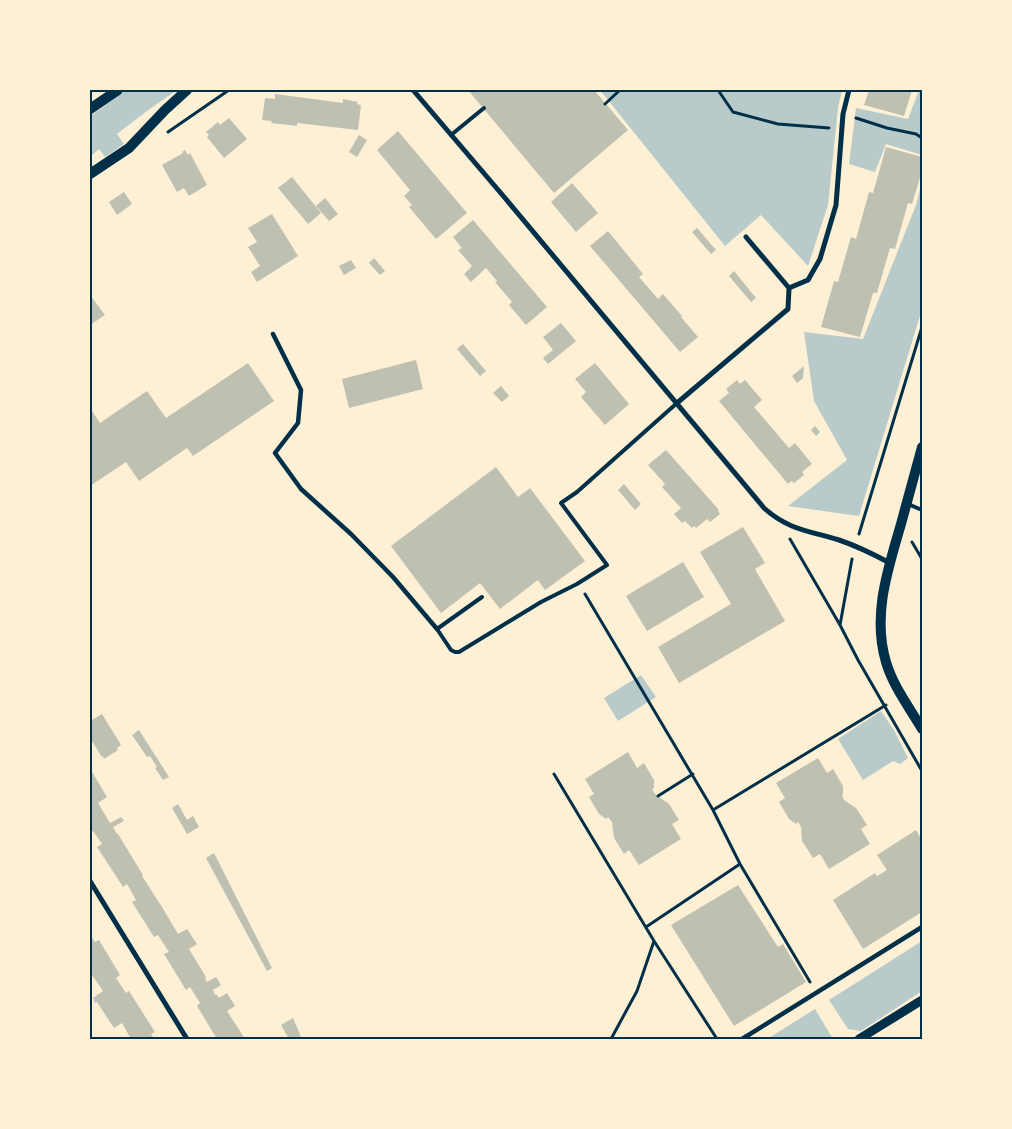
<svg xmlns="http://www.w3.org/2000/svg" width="1012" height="1129" font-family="'Roboto Condensed',sans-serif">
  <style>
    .green { fill: #b9caca }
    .building { fill: #bec0b2 }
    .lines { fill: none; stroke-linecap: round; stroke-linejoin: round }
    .path { stroke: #003049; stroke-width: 3 }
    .service { stroke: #003049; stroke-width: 4 }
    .pedestrian { stroke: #003049; stroke-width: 4.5 }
    .minor { stroke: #003049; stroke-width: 5 }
    .tertiary { stroke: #003049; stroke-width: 9 }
    .secondary { stroke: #003049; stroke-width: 10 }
    .neatline { fill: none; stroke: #003049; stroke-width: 2 }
  </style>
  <rect width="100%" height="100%" fill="#fdf0d5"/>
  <path class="green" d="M127,90H177L147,111L117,134L124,144L105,157L99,149L90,157V116Z
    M600,90H842L838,108L828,205L808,266L761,215L725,246Z
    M919,90H922V155L886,144L875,172L849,164L856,108L908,119Z
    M922,182V309L859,516L788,506L847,460L814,401L804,332L863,339L916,205Z
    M641,675L656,697L618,721L604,698Z
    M881,711L894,730L908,758L900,764L893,761L863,780L838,739Z
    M922,941V991L861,1031L848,1029L829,1000Z
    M815,1009L833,1039H767Z"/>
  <path class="building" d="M468,90H594L628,130L554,193Z
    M869,90H912L904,116L864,105Z
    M275,94L343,103V99L358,102L357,104L361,105L358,130L297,123V126L271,123L272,121L262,120L265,98L275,99Z
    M229,118L247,139L224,158L207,137L209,135L206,132L218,122L220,125Z
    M398,131L467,213L436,239L409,207L412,205L404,196L410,190L377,150Z
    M359,135L367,140L357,157L349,152Z
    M886,147L922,157V171L912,204L908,203L895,249L890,248L877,293H873L860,337L821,327L834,281L838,282L851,237L856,239L869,192L873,193Z
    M185,150L188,155L190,153L207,185L189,196L184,188L177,192L162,165L183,153L182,152Z
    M292,177L321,213L308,224L278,188Z
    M572,183L598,213L576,232L551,202Z
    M124,192L132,204L117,215L109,202Z
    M325,198L338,214L329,221L316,206Z
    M272,214L298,256L257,282L251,272L260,266L248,247L257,242L248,228Z
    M473,220L547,307L526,325L509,305L512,302L495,282L497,281L486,268L471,282L464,274L472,266L458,250L462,248L453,237Z
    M697,228L716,250L711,254L692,232Z
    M608,231L643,274L639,277L658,299L663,294L682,316L681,317L698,337L680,352L590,246Z
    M374,258L385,271L380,275L369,263Z
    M351,260L356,268L344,275L339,266Z
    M734,271L756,298L751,302L729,276Z
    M90,295L105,315L90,325Z
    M561,323L576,341L548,364L543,358L553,350L543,337Z
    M463,344L486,371L480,376L457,349Z
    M416,360L423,389L349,408L342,379Z
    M248,363L274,401L193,456L187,448L139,481L126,462L90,486V408L100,423L147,391L166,418Z
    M595,363L629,404L605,425L581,397L586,392L575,379Z
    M804,366L803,378L797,383L792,376Z
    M737,380L740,384L745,380L762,400L754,407L789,448L795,443L812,464L802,472L804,475L794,483L791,481L788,484L719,401L729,393L726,389Z
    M501,386L509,396L502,402L493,393Z
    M815,426L820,432L816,436L811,430Z
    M666,450L719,510L718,511L720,514L710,522L707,519L696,528L694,526L692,528L685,521L682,523L674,514L681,508L662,487L665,484L648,465Z
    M496,467L518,497L530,488L585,561L545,590L538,580L500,609L480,583L441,613L391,546Z
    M624,484L641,504L635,510L618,490Z
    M743,527L765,563L755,569L785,621L679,683L658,647L731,604L700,552Z
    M683,562L704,597L647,631L626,596Z
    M102,714L121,745L117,748L118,750L104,759L103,756L102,757L90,738V721Z
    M139,730L169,777L163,780L155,768L157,767L150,756L147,757L132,735Z
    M628,752L637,768L644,763L654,780V788L652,789L655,794L669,804L679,820L672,824L681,839L639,865L629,850L624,854L614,838L612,822L608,817L606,819L599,814L589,797L594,794L585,779Z
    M818,758L827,773L833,769L843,786V794L842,795L844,800L856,808L867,825L861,829L870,844L829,869L820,854L813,858L802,841L801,827L798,822L796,824L789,819L779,802L785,798L776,783Z
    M92,772L107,797L98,803L110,823L121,817L124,821L113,827L117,834H118L143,875L142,876L162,907L178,934L187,929L197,944L189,949L206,977L205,978L207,982L216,977L221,985L213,990L215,995L216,994L219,998L227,993L235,1006L227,1011L245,1039H217L197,1006L200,1003L190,987L186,990L164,954L169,952L163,943L158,935L154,937L132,902L136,900L127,884L123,887L97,847L102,844L93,831L90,832V773Z
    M178,804L187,820L193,816L199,827L187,834L172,808Z
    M916,830L922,840V912L863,949L833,900L875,873L877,876L887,870L877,855Z
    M214,853L272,968L267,971L206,858Z
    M738,885L778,947L783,944L806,982L734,1026L671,925Z
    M90,935L95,942L99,940L120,975L116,978L126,993L129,991L155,1032L151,1034L154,1039H131L122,1023L114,1028L97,1002L95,1003L93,998L103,991L90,972Z
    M293,1018L301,1037L302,1039H289L281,1025Z"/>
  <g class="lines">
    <path class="path" d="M718,90L733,112L778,124L829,128
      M605,104L620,90
      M856,118L887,128L916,134L922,138
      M168,132L229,90
      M859,534L922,327
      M790,539L840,625L858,660L922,771
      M912,542L922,559
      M585,594L713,810L740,864L810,982
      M840,625L852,559
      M554,774L654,941L717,1039
      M658,796L693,774
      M713,810L886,705
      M646,927L740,864
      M611,1039L637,991L654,941"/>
    <path class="service" d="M451,135L484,108
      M908,504L922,510
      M482,597L437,629L451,650L455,652H459L541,602L577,584L607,565L561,503L577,492L677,403"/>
    <path class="pedestrian" d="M273,334L301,390L298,423L275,453L301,489L351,534L393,577L437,629
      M742,1039L922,927"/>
    <path class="minor" d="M413,90L505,198L764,508C788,530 810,531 839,540C857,546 873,554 890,563
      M789,288L808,280L820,259L836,205L843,114L849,90
      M677,403L788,309L789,288L746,237
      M90,881L187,1039"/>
    <path class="tertiary" d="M859,1039L922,1000"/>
    <path class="secondary" d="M90,109L118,90
      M90,174L129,148L165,110L187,90
      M922,447C915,473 908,498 901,524C888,569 872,615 886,662C893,686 909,707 922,729"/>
  </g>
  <rect width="1012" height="1129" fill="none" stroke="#fdf0d5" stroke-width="182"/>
  <rect x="91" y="91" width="830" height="947" class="neatline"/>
</svg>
